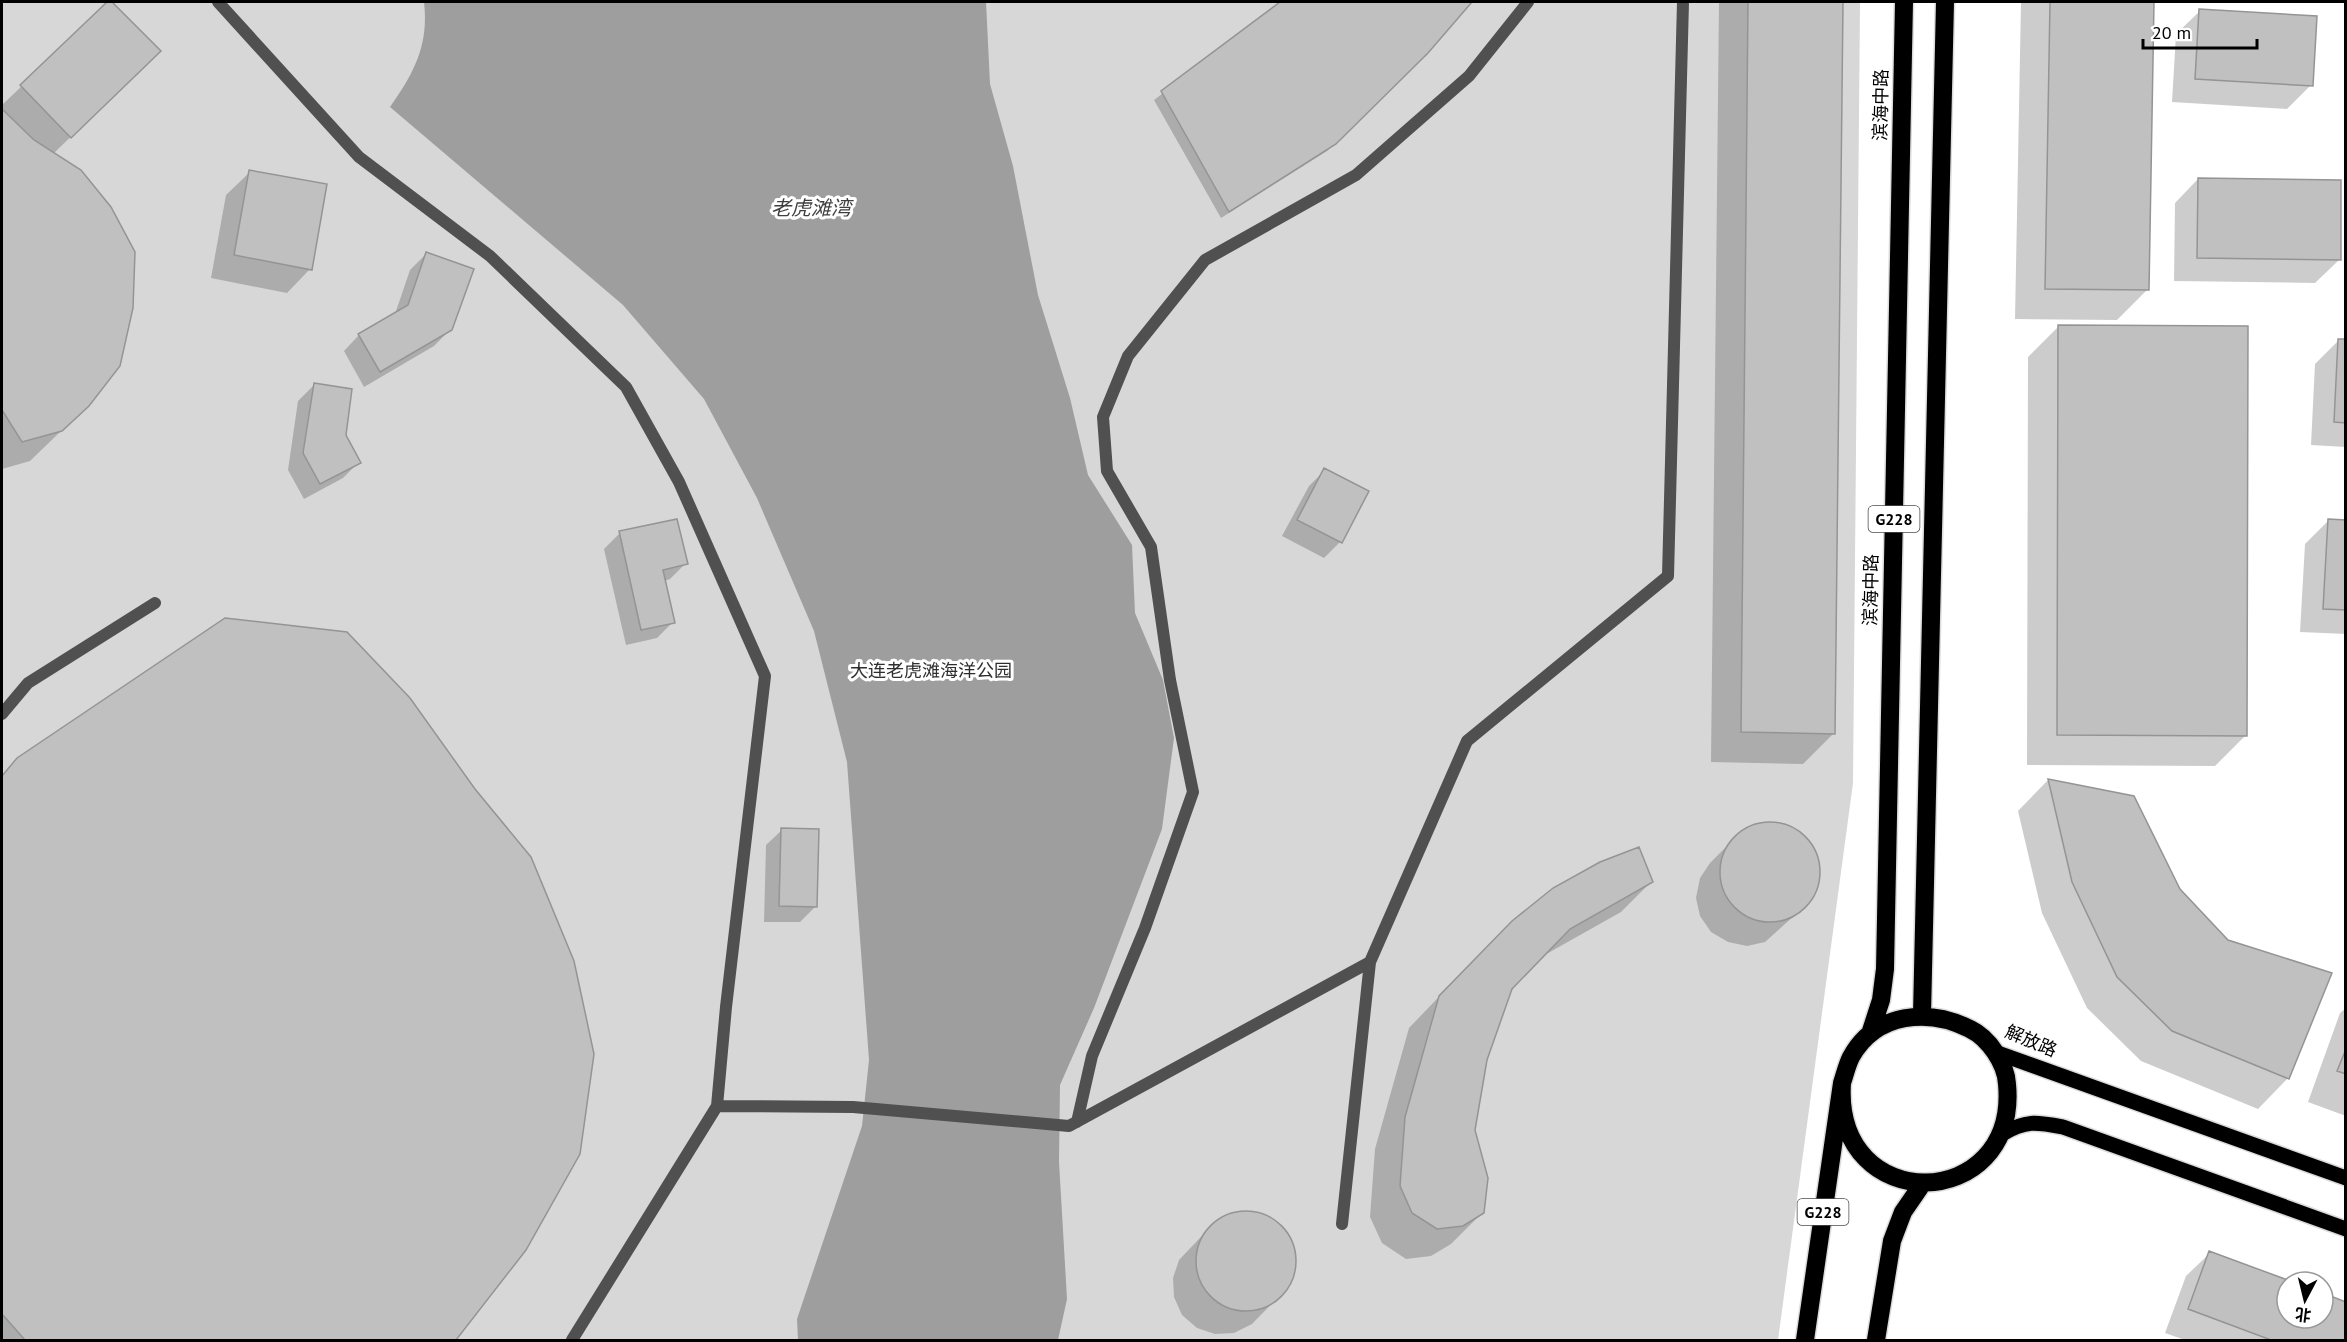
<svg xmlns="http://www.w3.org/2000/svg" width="2347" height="1342" font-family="'PT Sans','Noto Sans SC',sans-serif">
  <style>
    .green { fill: #d7d7d7 }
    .water { fill: #9e9e9e }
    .shadow { fill: #0003 }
    .building { fill: #c0c0c0; stroke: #949494; stroke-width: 1.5 }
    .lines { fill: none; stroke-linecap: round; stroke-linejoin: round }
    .primary-casing { stroke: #dbdbdb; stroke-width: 18 }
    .highway-casing { stroke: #dbdbdb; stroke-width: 21 }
    .lane { stroke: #505050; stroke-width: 12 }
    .street { stroke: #505050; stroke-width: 12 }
    .primary { stroke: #000; stroke-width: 15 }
    .highway { stroke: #000; stroke-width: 18 }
    .labels { text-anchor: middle; stroke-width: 6; stroke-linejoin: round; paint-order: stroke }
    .shield { fill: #fff; stroke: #4c4c4c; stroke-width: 1.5 }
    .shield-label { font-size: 16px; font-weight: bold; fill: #000 }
    .street-label { font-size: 18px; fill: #000; stroke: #fff }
    .park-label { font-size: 18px; fill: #2e2e2e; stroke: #fff }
    .water-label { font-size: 20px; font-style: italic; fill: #3f3f3f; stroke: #fff }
  </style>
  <rect width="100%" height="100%" fill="#fff"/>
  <path class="green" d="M2,2H1860L1853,783L1778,1340H2Z"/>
  <path class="water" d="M424,2H986L990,84L1013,166L1038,295L1070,398L1088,475L1132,545L1135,613L1163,680L1174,738L1162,829L1094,1008L1060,1085L1059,1162L1067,1299L1058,1340H798L797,1319L862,1126L869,1060L847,762L814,631L757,498L704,399L623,305L390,107C414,73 429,45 424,2Z"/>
  <path class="shadow" d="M110,2L159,51L53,154L88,405L30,461L2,469V105Z
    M1282,2H1470L1427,52L1327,151L1221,218L1154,100Z
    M1719,2H1841L1834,733L1803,764L1711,762Z
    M2021,2H2153L2147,290L2117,320L2015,319Z
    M2200,11L2311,85L2287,109L2172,102L2176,34Z
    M250,172L310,269L287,293L211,278L226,195Z
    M2198,179L2339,260L2315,283L2174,281L2175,203Z
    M426,254L451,329L434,346L364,387L344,351L359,335L395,314L410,270Z
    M2059,326L2245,736L2215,766L2027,765L2028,357Z
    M2339,340H2346V447L2311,445L2315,364Z
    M314,385L359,462L343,478L304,499L288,470L298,401Z
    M1325,470L1340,542L1324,558L1282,536L1309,486Z
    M2328,521L2346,522V634L2300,632L2305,544Z
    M620,533L686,563L670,579L664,581L673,622L657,638L626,645L604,549Z
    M18,760L525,1249L454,1340H2V776Z
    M2048,780L2133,797L2178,890L2288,1078L2258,1109L2141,1061L2087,1008L2042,913L2018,811Z
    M1770,823L1788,827L1805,837L1815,853L1819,872L1816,890L1805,906L1765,942L1747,946L1728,942L1711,932L1700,916L1696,898L1700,878L1710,863L1735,838L1751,827Z
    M782,830L816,906L800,922H764L766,845Z
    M1651,882L1621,912L1541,957L1511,988L1486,1059L1474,1130L1482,1213L1451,1244L1431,1256L1406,1259L1382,1243L1370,1217L1375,1149L1409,1028L1481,953Z
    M2346,1008V1116L2308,1102L2340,1013Z
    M1253,1212L1271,1218L1286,1231L1294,1248L1295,1268L1289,1286L1252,1324L1234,1333L1215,1334L1197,1328L1182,1315L1174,1297L1173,1278L1179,1260L1216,1221L1234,1213Z
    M2210,1253L2289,1282L2287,1318H2323V1295L2346,1303V1340H2185L2165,1333L2186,1276Z"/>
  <path class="building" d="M107,2H112L161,51L71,138L20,85Z
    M1280,2H1472L1428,53L1336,144L1229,212L1161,91Z
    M1748,2H1843L1835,734L1741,732Z
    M2050,2H2154L2149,290L2045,289Z
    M2199,9L2317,16L2313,86L2195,79Z
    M2,109L34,140L81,170L111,207L135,252L133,308L120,366L89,406L62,431L22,442L2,410Z
    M249,170L327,184L312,270L234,255Z
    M2198,178L2341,180V260L2197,258Z
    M426,252L474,269L452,330L380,372L358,334L408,305Z
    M2058,325L2248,326L2247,736L2057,735Z
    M2338,339H2346V423L2334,422Z
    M314,383L352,389L346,435L361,463L320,484L303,453Z
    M1324,468L1369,491L1342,543L1297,520Z
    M677,519L688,564L663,570L675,623L641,630L619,531Z
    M2328,519L2346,520V610L2323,609Z
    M225,618L347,632L410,698L475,789L531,857L574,961L594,1054L580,1154L526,1250L456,1340H25L2,1314V776L17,758Z
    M2048,779L2134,796L2180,889L2228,940L2332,973L2289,1079L2172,1031L2117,977L2072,882Z
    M1720 872a50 50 0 1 1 100 0a50 50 0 1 1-100 0Z
    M781,828L819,829L817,907L779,906Z
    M1639,847L1653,882L1570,929L1512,989L1487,1060L1475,1130L1488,1178L1484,1213L1463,1226L1437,1229L1412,1213L1400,1186L1405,1117L1439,996L1512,921L1553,888L1600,862Z
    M2346,1049V1074L2337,1071Z
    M1196 1261a50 50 0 1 1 100 0a50 50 0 1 1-100 0Z
    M2209,1251L2293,1282H2287V1318H2323V1293L2346,1302V1340H2271L2188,1309Z"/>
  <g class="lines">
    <defs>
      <path id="primary" d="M1995,1052L2346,1178
        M2002,1134C2026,1120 2036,1122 2063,1127L2346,1229"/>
      <path id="highway" d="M1922,1015L1945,2
        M1870,1034L1881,1000L1885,969L1904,2
        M1805,1340L1842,1083C1845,1074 1847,1065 1851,1057C1876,1012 1929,1008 1970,1029C1989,1038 2006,1064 2007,1084C2019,1213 1833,1218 1842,1083
        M1876,1340L1892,1241L1903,1212L1923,1183"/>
    </defs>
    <use href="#primary" class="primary-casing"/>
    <use href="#highway" class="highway-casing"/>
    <path class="lane" d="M2,714L28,683L155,603"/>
    <path class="street" d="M218,2L359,157L490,256L626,387L679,482L765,676L726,1007L717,1106L572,1340
      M717,1106L853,1107L1069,1126L1370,962
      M1077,1122L1092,1056L1145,928L1193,792L1170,680L1151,547L1107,471L1103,417L1128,356L1205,260L1356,175L1469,76L1528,2
      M1342,1224L1370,962L1467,741L1668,576L1683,2"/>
    <use href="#primary" class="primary"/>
    <use href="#highway" class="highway"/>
  </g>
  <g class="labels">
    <g class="shield">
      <rect x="1868.5" y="506" width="51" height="26" rx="4.5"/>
      <rect x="1797.5" y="1199" width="51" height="26" rx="4.5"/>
    </g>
    <g class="shield-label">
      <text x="1894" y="525">G228</text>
      <text x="1823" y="1218">G228</text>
    </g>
    <g class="street-label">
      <text transform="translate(1881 105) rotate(-89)" y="6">滨海中路</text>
      <text transform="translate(1871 590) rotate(-89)" y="6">滨海中路</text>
      <text transform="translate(2031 1041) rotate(23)" y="6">解放路</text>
    </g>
    <g class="park-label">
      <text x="931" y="677">大连老虎滩海洋公园</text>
    </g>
    <g class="water-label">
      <text x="811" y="215">老虎滩湾</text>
    </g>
  </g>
  <rect width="2347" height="1342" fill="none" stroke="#000000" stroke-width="6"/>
  <g transform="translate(2305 1300) rotate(187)"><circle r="28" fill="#ffffff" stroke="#999999" stroke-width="1.5"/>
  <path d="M0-4.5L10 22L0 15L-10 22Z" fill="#000000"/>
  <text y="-9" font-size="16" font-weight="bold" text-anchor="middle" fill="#000000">北</text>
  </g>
  <path d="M2143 39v9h114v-9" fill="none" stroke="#000000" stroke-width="3"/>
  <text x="2152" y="39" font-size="18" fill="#000000" stroke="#ffffff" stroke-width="4.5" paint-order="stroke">20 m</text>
</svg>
